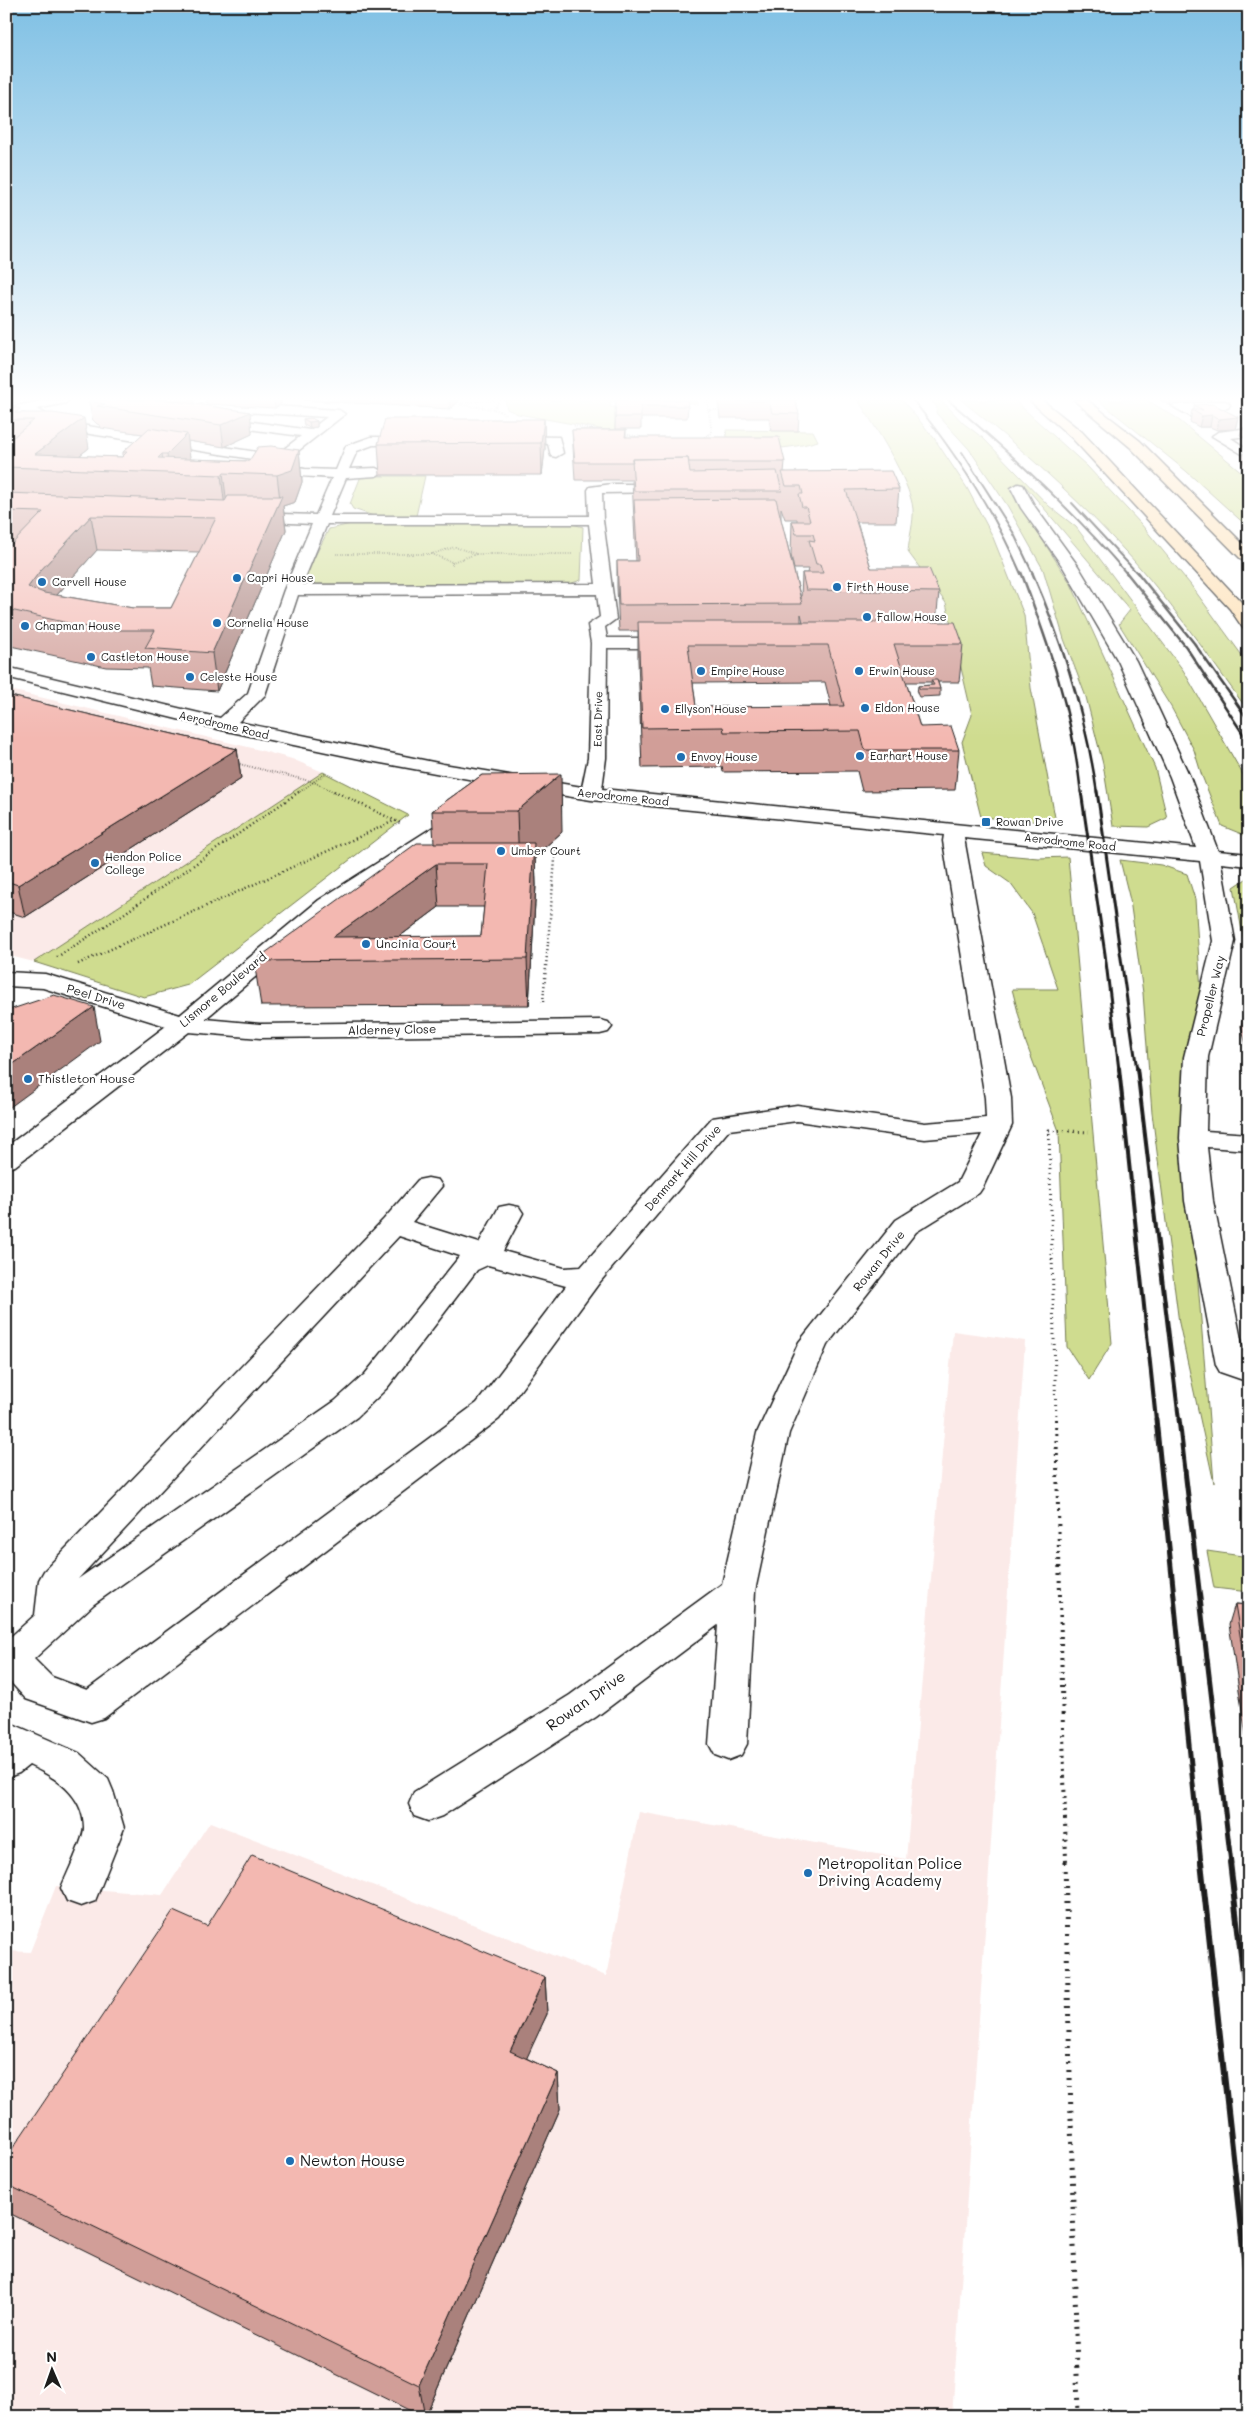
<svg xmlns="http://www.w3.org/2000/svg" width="1255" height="2423" font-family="Mali,sans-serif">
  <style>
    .built { fill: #fbeae8 }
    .green { fill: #cfdc8f; stroke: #767c56 }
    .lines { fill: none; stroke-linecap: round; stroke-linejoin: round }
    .minor-casing { stroke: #1c1c1c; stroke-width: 3 }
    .highway-casing { stroke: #1c1c1c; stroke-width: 3 }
    .path-far4 { stroke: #1c1c1c; stroke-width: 2; stroke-dasharray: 0.5 2; stroke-linecap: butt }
    .path-far3 { stroke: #1c1c1c; stroke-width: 2.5; stroke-dasharray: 1 3; stroke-linecap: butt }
    .path-far2 { stroke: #1c1c1c; stroke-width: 3; stroke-dasharray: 1 4; stroke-linecap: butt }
    .path-far1 { stroke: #1c1c1c; stroke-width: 4; stroke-dasharray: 2 5; stroke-linecap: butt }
    .path { stroke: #1c1c1c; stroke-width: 5; stroke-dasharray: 2 6; stroke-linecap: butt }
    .minor { fill: #fff; fill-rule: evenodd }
    .highway { fill: #fddcac; fill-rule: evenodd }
    .rail-far5 { stroke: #1c1c1c; stroke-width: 2 }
    .rail-far4 { stroke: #1c1c1c; stroke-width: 2.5 }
    .rail-far3 { stroke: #1c1c1c; stroke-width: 3 }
    .rail-far2 { stroke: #1c1c1c; stroke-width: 4 }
    .rail-far1 { stroke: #1c1c1c; stroke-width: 5 }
    .rail { stroke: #1c1c1c; stroke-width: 6 }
    .wall { fill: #d19e98; stroke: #1c1c1c; fill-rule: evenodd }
    .shaded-wall { fill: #aa817c; stroke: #1c1c1c }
    .building { fill: #f3b8b1; stroke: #1c1c1c; fill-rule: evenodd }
    .poi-dot { fill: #1f6fb2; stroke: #fff; stroke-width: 2 }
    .labels { text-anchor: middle; stroke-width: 4.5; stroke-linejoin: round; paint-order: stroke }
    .far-poi-label { font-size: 11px; fill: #1c1c1c; stroke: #fff; text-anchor: start }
    .far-street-label { font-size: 11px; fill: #1c1c1c; stroke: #fff }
    .poi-label { font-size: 12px; fill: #1c1c1c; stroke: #fff; text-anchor: start }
    .street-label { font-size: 12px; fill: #1c1c1c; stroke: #fff }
    .near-street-label { font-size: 15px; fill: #1c1c1c; stroke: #fff }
    .near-poi-label { font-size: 15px; fill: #1c1c1c; stroke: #fff; text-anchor: start }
  </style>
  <rect width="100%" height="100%" fill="#fff"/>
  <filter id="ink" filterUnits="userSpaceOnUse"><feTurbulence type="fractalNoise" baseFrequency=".02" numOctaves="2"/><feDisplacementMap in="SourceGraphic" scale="10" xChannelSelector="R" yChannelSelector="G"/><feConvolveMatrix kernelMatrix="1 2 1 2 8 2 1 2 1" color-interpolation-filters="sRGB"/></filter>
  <g filter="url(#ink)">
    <path class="built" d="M6,689L252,748L292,759L323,772L34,962L6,955Z
      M953,1331L1025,1341L952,2417H6V1951L30,1952L56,1886L162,1895L210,1822L606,1976L639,1812L906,1859Z"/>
    <path class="green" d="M505,400H683L698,401V404L680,401H611L610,407H615V429L606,430L518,414L507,409Z
      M858,400H902L934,438L967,488L992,535L1024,615L1031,688L1056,823L981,817L962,742L972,715L946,603L908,552C909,538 914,522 913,509C910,480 874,425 858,400Z
      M930,400H940L947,406L963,423L983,438L1049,506L1076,527L1183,670L1249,785V837L1222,826L1202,776L1194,750L1171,707L1119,624L1130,610L1026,487L1014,486L1010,490L1071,584L1155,768L1167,818L1148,827L1113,826L1103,764L1086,697L1064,639L1043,569L1007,505L969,449L936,413L937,407Z
      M961,400H1014L1087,466L1141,524L1190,584L1249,665V712C1206,653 1164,591 1113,538C1066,488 1015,443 961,400Z
      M1098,400H1147L1175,417L1249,478V528L1186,471Z
      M726,430L813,431L818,441C791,449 756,452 728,444Z
      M361,476H425L416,516H374L353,509L350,504Z
      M356,523H569L583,527L581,580L569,584H308L302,581L329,529Z
      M323,772L408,815L188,985L144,997L34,962Z
      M982,853L1038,858L1068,857L1112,1343L1089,1380L1067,1347L1059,1131L1026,1043L1012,989H1058L1032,913L1010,883L986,866Z
      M1120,860L1161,865L1187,874L1195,899L1201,992L1186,1132L1214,1483L1179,1323L1152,1113L1143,993L1130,900Z
      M1249,877V955L1244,942L1234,887Z
      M1207,1551L1249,1557V1592L1214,1588Z"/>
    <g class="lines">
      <defs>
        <path id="minor" d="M46,400H68L66,403L37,409L61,422L276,455L301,436L180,420L174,416L176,413L208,402L339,410L345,414L284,462L279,463L58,429L24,412L6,416V408ZM209,410L327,417L310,430L196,414Z
          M1224,401L1228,402L1230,405L1228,408L1194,409L1201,415L1195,419L1172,406L1178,402Z
          M1249,428V436L1231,438L1249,450L1242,454L1212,436L1218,432Z
          M507,436L559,437L563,453L556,457L551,456L548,444L502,443L500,440L502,437Z
          M371,437H416L423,441L416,445H373L357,451L349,469L376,468L383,472L376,476L346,478L330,516H589L588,490L590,487L612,484H670L677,488L670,492L602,493L603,520L616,619L605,627L607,638H675L681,639L683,643L681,647L675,648H607L606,758L602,789L1196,848L1170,777L1118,661L1063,567L1021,508L1011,488L1018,484L1023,485L1035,507L1078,566L1136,661L1190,777L1218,851L1249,854V866L1221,863L1235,941L1208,1057L1206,1131L1249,1134V1150L1207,1147L1213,1201L1245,1359L1249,1360V1382L1220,1372L1216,1365L1185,1201L1180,1138L1184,1057L1213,941L1200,861L964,838L1011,1098L1012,1125L983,1187L979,1193L916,1232L827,1345L789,1433L755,1591L747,1744L741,1755L728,1760L715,1755L709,1744L718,1625L596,1717L442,1816L428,1821L414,1816L409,1804L414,1792L570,1695L722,1584L757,1433L799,1342L896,1220L958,1182L982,1134L925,1139L797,1121L729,1130L599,1283L499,1419L104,1718L91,1722L26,1699L6,1677V1641L35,1615L39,1580L44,1571L384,1219L418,1180L428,1178L438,1180L442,1186L412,1222L479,1243L499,1207L509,1205L519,1207L523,1213L503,1251L564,1268L581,1267L712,1118L797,1105L925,1123L986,1118L985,1098L943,841L944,835L591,800L517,788L370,761L222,730L6,677V667L220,718L248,693L284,590L312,524L247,521L240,517L247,513L316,515L332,478C317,477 267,476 258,466L265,462L305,469L336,470L346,446ZM327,524H589L596,584L302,585ZM597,594L600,617L588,625L591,643L588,758L582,787L443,764L238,722L265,695L298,595ZM399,1236L460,1256L365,1374L335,1401L78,1579ZM488,1265L566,1286L477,1403L87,1690L52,1677L34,1659L94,1604L357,1417L387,1388L477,1270Z
          M464,810L471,812L474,816L471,820L335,910L205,1019L260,1024L600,1020L608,1022L612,1027L608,1032L600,1034L260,1038L189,1032L15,1166L6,1168V1147L166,1026L43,988L6,986V972L45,974L180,1015L319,900L457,812Z
          M6,1721L79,1753L108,1779L113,1791L124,1828L95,1901L81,1906L67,1901L61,1888C66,1876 85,1837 84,1827C83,1794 55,1777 29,1765L19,1773L6,1778Z"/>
        <path id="highway" d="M1029,400H1042L1082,432L1242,603L1249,613V630L1243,628L1230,609L1072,438Z
          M1074,400H1087L1140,441L1249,550V564L1244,562L1130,447Z"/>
      </defs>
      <use href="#minor" class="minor-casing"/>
      <use href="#highway" class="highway-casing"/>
      <path class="path-far4" d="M461,403L494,400
        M455,404L494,409L508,415
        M494,409L500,400
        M709,410H719
        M574,426L604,431
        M623,434L646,438
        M702,438L712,433L707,400
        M336,554H432L455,547L476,554H572
        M432,554L452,562
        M452,565V562L476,554
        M235,763L314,782L336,793
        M298,793L326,773"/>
      <path class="path-far3" d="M334,791L402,824
        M57,957L122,915L300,791
        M78,964L394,821
        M543,1002L556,848"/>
      <path class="path-far2" d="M1056,1420L1049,1130L1089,1132"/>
      <path class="path-far1" d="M1056,1419L1066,1863"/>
      <path class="path" d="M1065,1862L1078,2417"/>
      <use href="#minor" class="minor"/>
      <use href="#highway" class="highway"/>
      <path class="rail-far5" d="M913,400C956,454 994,510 1021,574
        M948,400C1012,454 1073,510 1127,574
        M962,452L1013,532L1033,574
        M1072,503L1138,574"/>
      <path class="rail-far4" d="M1021,572C1050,648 1072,711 1081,793
        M1032,572C1063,643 1086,717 1097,793
        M1126,572L1186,647L1249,743
        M1137,572L1194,643L1249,721"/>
      <path class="rail-far3" d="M1081,791L1105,954L1119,1070
        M1097,791L1137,1070"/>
      <path class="rail-far2" d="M1119,1068L1156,1420
        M1137,1068L1179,1420"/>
      <path class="rail-far1" d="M1156,1419L1201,1863
        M1179,1419L1231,1863"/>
      <path class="rail" d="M1201,1862L1249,2304
        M1230,1862L1249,2023"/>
    </g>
    <path class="wall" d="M89,400H194V404L250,412L252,434L224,447L188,441L190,459L249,461L299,450L302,482L295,502L283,506L286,530L217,691L151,686L148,668L106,667L6,645V550L12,544H6V420L21,413L89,448L79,456L122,457L123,456V452L143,434L101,428L100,425L97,424L92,419ZM97,550L199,552L171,608H133L57,595Z
      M206,400H280L281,404L275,408L207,404Z
      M304,400H460L450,409Z
      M616,400L688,406L687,418H641V429H615Z
      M718,400H795L799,414L798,431H771L769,418H720Z
      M1160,400H1214L1213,401L1170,405Z
      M1246,400H1249V409L1245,407L1246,402H1245Z
      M1194,405L1238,417L1235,429L1217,430L1210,427H1199L1190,422L1192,410H1194Z
      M303,419L317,421V427L310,428L304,425Z
      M544,419L545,449L542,475H380L378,444Z
      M1242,429H1249V440L1240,435Z
      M572,430H626V437L785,462L784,472L899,489L896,522H857L871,568L939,592L936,622L963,644L959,682H938L940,689V696L919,697L917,693L918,686L931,685V682H906L920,727L959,750L955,790L862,791L857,771L723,772L722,767L642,768L638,660V631H619L617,587V561H636L632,480H575ZM781,508L785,519H797V521H792L791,555L794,569H808L807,573H802L801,599L781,519ZM801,614L803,622H801ZM825,682L831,706L696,707L693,683Z
      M1247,444H1249V465L1242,462L1245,450H1246Z
      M6,695L237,749L241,779L25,917L6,911Z
      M482,775L562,832L535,856L536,885L529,1005L261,1006L254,961L434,843L432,811ZM439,907H484L481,936L399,937Z
      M1247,1000H1249V1056L1241,1026Z
      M1235,1604L1249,1605V1736H1246L1229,1624Z
      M207,1926L545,1977L547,2014L526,2058L558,2073L560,2109L425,2417H423L9,2213L6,2206V2158Z"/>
    <path class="shaded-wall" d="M6,400H27L6,404Z
      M274,400H280L281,404L275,408Z
      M449,400H460L450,409Z
      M1171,400H1214L1213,401L1170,405Z
      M250,412L252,434L224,447L221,425Z
      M1212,415L1210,427H1199L1202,416Z
      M1238,417L1235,429L1217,430L1219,419Z
      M84,418L89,448L62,469L35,454Z
      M544,419L545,449L542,475L541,443Z
      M317,421V427L310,428L309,422Z
      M187,434L191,465L169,473L167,454Z
      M299,450L302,482L295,502L283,506L286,530L217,691L212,653L280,500L277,475Z
      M162,454L165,473L158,458Z
      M223,473L227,505L225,508L221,475Z
      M91,516L97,550L47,606L28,587L40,571Z
      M237,749L241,779L25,917L18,885Z
      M561,774L562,832L535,856L536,885L529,1005L527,959L519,870L517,811Z
      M436,864L439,907L368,960L333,937Z
      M94,1007L100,1041L6,1110V1069Z
      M545,1977L547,2014L513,2088L510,2051Z
      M558,2073L560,2109L425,2417L419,2385Z"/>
    <path class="building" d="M91,400H168L250,412L221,425L97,406L105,404L93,402Z
      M616,400H687L688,406H641V417H615Z
      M720,400H795L799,414L772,413L769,401H720Z
      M1213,404L1238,417L1219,419L1212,415L1202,416L1192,410H1203L1194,405Z
      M6,407L19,408L20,409L15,413H53L84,418L35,454L122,457L127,452H123L149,428L187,434L167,454H162L158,458L249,461L258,447L271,446L299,450L292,470L277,475L223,473L221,475L6,467V443L34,420H6Z
      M311,418L317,421L309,422L303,419Z
      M385,419H544L541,443L378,444Z
      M1242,429H1249V433Z
      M572,430H626L625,437H779L785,462H689L688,458L632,459L633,462H575Z
      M688,458L690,473L777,471L782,491H634L632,459Z
      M891,471L899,489L846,490L871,568H929L939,592L806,590L802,573H823L820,564H816L809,540L815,541L813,534H796L792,521H810L806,507H802L799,494H803L801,486H786L782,472Z
      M6,493L225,501L228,496H282L212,653L145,648L155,630H99L6,609V550L43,512L6,511ZM91,516L216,518L171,608H133L44,593L28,587L40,571Z
      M776,499L802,604L619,605L617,561H638L634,500Z
      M638,622H955L963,644H894L920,727L951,726L959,750H865L860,731L724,732L723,727L642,728ZM688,645H828L844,706L696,707Z
      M931,680H937L940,689H920L918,686L934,685Z
      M6,695L237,749L18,885L6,881Z
      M561,774L517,811H432L482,775Z
      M417,843H534L527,959L254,961ZM436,864H488L481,936L333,937Z
      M54,995L94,1007L6,1069V1011Z
      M1235,1604L1249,1605V1690Z
      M252,1855L545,1977L510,2051L558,2073L419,2385L6,2184V2158L173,1911L207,1926Z"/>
  </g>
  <linearGradient id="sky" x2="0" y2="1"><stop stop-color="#7fc0e4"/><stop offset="0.54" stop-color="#fff"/><stop offset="1" stop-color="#fff" stop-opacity="0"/></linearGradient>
  <rect width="1255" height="739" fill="url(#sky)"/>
  <g class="poi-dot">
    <circle cx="237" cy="578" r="5"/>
    <circle cx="42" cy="582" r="5"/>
    <circle cx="837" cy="587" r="5"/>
    <circle cx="867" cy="617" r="5"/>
    <circle cx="217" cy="623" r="5"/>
    <circle cx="25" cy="626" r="5"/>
    <circle cx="91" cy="657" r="5"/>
    <circle cx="701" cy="671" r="5"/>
    <circle cx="859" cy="671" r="5"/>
    <circle cx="190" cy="677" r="5"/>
    <circle cx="865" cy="708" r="5"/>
    <circle cx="665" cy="709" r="5"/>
    <circle cx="860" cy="756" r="5"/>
    <circle cx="681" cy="757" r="5"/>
    <rect x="981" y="817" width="10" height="10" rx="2.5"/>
    <circle cx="501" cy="851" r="5"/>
    <circle cx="95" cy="863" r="5"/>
    <circle cx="366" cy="944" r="5"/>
    <circle cx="28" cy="1079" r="5"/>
    <circle cx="808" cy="1873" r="5"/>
    <circle cx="290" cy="2161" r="5"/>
  </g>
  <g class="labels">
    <g class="far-poi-label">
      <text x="247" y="582">Capri House</text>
      <text x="52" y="586">Carvell House</text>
      <text x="847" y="591">Firth House</text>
      <text x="877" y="621">Fallow House</text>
      <text x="227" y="627">Cornelia House</text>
      <text x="35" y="630">Chapman House</text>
      <text x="101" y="661">Castleton House</text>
      <text x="711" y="675">Empire House</text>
      <text x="869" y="675">Erwin House</text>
      <text x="200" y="681">Celeste House</text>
      <text x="875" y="712">Eldon House</text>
      <text x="675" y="713">Ellyson House</text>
      <text x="870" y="760">Earhart House</text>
      <text x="691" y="761">Envoy House</text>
      <text x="996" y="826">Rowan Drive</text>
      <text x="511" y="855">Umber Court</text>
      <text x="105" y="861">Hendon Police<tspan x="105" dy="13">College</tspan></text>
    </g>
    <g class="far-street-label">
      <text transform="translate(598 719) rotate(-89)" y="4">East Drive</text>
      <text transform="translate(224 725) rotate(13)" y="4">Aerodrome Road</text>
      <text transform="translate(623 797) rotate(6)" y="4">Aerodrome Road</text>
      <text transform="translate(1070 842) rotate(6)" y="4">Aerodrome Road</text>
    </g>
    <g class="poi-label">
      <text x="376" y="948">Uncinia Court</text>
      <text x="38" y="1083">Thistleton House</text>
    </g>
    <g class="street-label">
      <text transform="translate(223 990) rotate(-40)" y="4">Lismore Boulevard</text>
      <text transform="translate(1211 996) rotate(-76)" y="4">Propeller Way</text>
      <text transform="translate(96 997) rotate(17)" y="4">Peel Drive</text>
      <text transform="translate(392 1030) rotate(-1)" y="4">Alderney Close</text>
      <text transform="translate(683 1168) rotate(-49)" y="4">Denmark Hill Drive</text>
      <text transform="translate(879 1261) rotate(-51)" y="4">Rowan Drive</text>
    </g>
    <g class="near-street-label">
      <text transform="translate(586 1701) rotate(-35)" y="5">Rowan Drive</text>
    </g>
    <g class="near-poi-label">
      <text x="818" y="1869">Metropolitan Police<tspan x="818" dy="17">Driving Academy</tspan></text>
      <text x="300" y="2166">Newton House</text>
    </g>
  </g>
  <rect width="1255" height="2423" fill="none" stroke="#fff" stroke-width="25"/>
  <rect x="12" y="12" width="1230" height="2398" fill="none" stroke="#1c1c1c" stroke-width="2" filter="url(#ink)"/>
  <g transform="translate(52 2370) rotate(358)" stroke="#ffffff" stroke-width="4" paint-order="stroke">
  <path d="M0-4L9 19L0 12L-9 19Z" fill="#1c1c1c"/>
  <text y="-8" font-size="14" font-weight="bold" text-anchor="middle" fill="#1c1c1c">N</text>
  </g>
</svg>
